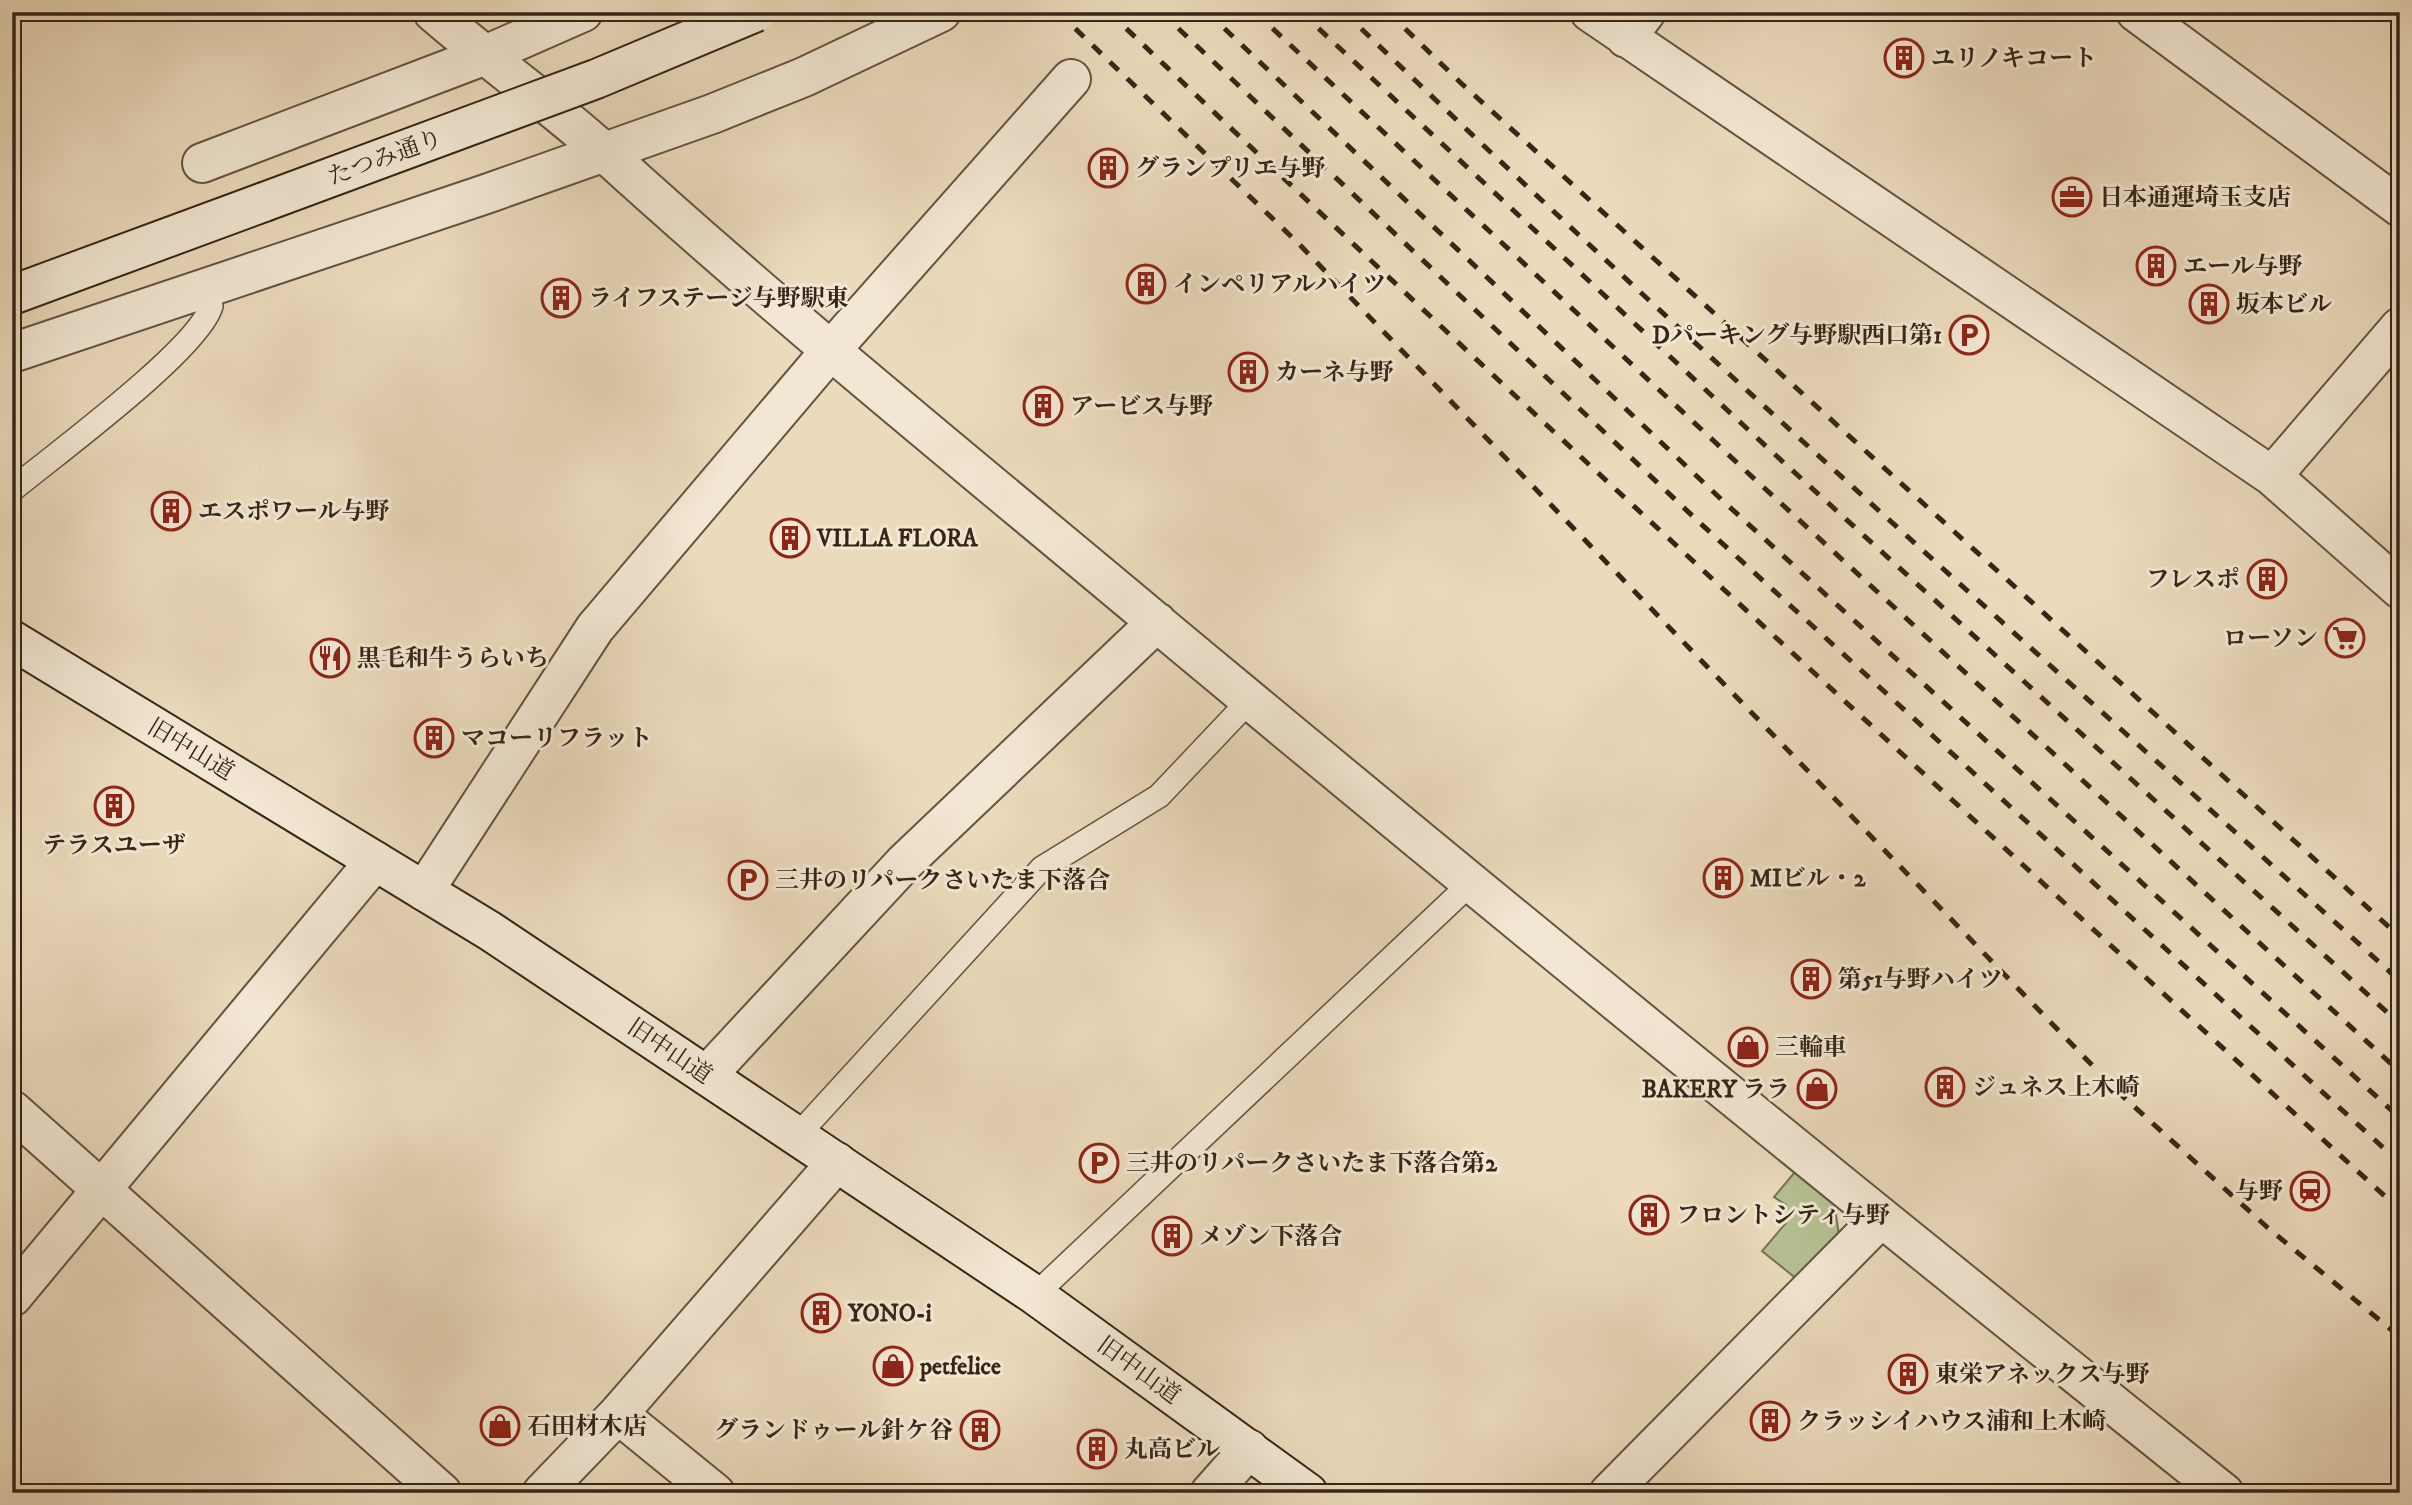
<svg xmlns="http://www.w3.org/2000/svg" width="2412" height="1505" font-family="'IM FELL DW Pica','Noto Serif JP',serif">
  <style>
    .green { fill: #b5c092; stroke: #767355; stroke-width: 2 }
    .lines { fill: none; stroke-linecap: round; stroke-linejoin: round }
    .lane-casing { stroke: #635341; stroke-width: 26 }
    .street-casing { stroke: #635341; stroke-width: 42 }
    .secondary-casing { stroke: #362618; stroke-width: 42 }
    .lane { stroke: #f2e7d3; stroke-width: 23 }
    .street { stroke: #f2e7d3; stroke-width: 38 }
    .secondary { stroke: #f2e7d3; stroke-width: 38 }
    .rail { stroke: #362618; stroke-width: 5; stroke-dasharray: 12 12; stroke-linecap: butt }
    .secondary-bridge-casing { stroke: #362618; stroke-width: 42; stroke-linecap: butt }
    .secondary-bridge { stroke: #f2e7d3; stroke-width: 38 }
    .labels { text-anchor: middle; stroke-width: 6; stroke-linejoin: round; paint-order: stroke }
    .poi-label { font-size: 24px; font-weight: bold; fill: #362618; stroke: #f2e7d3; text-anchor: start }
    .street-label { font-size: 24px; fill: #362618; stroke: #f2e7d3 }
  </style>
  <rect width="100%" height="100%" fill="#ebdabc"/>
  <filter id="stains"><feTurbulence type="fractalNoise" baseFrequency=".00286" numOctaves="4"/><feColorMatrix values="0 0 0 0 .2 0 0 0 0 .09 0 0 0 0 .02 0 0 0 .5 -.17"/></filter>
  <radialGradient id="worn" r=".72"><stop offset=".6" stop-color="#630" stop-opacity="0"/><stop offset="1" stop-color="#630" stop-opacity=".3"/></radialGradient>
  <path class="green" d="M1795,1172L1834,1202L1840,1242L1798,1280L1762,1251L1786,1223L1779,1214L1786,1205L1774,1197Z"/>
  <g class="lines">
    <defs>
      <path id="lane" d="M12,490C53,456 199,349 211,306L205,286
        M797,1136L1042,868L1159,796L1250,700
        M1035,1295L1472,882"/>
      <path id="street" d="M433,12C489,61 550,103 605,153C783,315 971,467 1156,622C1509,916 1865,1206 2224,1493
        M1590,12L2272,476L2400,327
        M2136,12L2400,207
        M1626,38L1646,12
        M202,163L483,56L583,12
        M12,353L486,194L712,114L804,77L941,12
        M2272,476L2400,589
        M424,891L595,628L831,350L1071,79
        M707,1075L904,863L1157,622
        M12,1110L442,1493
        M12,1297L375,861
        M618,1414L715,1493
        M542,1493L618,1414L837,1162
        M1210,1493L1249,1449
        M1609,1493L1881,1218"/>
      <path id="secondary" d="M12,295L264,202
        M12,640L490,931L1035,1295L1308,1493"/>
    </defs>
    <use href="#lane" class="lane-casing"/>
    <use href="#street" class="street-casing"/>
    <use href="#secondary" class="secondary-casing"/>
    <use href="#lane" class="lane"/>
    <use href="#street" class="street"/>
    <use href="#secondary" class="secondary"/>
    <path class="rail" d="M1058,12L1298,243L2117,1091L2268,1228L2400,1337
      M1109,12C1533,418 1967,814 2400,1210
      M1161,12L1700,523L2400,1163
      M1207,12L1723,501L2400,1118
      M1255,12L1748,473L2400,1072
      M1301,12L1770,450L2400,1024
      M1344,12C1687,344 2046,660 2400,981
      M1388,12L1462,84L2400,937"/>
    <defs>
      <path id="secondary-bridge" d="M264,202L596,79L756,12"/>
    </defs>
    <use href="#secondary-bridge" class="secondary-bridge-casing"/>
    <use href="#secondary-bridge" class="secondary-bridge"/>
  </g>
  <defs>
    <symbol id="building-ring" viewBox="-11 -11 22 22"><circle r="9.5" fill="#f2e7d3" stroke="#8f2418" stroke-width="1.5"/><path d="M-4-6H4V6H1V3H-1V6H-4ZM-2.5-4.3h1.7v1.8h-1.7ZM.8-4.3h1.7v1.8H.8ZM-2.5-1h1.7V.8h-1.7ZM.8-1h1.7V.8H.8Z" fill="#8f2418"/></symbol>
    <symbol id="office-ring" viewBox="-11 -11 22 22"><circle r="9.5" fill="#f2e7d3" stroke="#8f2418" stroke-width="1.5"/><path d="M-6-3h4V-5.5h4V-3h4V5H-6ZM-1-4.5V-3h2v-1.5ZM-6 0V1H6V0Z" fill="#8f2418"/></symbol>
    <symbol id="parking-ring" viewBox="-11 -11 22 22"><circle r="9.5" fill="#f2e7d3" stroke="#8f2418" stroke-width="1.5"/><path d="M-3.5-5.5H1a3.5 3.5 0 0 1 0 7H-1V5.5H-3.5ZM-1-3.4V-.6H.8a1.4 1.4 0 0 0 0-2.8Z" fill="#8f2418"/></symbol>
    <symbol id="supermarket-ring" viewBox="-11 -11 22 22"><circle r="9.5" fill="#f2e7d3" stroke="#8f2418" stroke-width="1.5"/><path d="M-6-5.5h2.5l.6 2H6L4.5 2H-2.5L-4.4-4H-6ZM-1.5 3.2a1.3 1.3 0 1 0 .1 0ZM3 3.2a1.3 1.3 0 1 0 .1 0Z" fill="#8f2418"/></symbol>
    <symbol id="restaurant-ring" viewBox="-11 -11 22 22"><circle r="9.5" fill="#f2e7d3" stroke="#8f2418" stroke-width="1.5"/><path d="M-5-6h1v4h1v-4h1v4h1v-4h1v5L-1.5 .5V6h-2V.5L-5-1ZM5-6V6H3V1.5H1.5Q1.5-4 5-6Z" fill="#8f2418"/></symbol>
    <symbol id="shop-ring" viewBox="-11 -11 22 22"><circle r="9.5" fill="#f2e7d3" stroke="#8f2418" stroke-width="1.5"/><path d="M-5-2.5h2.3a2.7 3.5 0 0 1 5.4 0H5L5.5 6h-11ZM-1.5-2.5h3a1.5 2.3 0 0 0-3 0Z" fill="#8f2418"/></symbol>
    <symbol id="station-ring" viewBox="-11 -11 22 22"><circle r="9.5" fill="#f2e7d3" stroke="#8f2418" stroke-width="1.5"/><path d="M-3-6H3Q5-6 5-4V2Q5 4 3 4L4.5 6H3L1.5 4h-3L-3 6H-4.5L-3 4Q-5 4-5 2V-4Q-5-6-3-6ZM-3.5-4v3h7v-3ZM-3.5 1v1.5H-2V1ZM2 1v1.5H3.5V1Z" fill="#8f2418"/></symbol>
  </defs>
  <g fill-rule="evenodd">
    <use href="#building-ring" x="1882" y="36" width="44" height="44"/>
    <use href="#building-ring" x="1086" y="146" width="44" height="44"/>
    <use href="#office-ring" x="2050" y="175" width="44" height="44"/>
    <use href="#building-ring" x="2134" y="244" width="44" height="44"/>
    <use href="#building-ring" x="1124" y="262" width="44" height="44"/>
    <use href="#building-ring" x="539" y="276" width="44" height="44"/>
    <use href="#building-ring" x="2187" y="282" width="44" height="44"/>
    <use href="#parking-ring" x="1947" y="313" width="44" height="44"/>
    <use href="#building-ring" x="1226" y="350" width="44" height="44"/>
    <use href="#building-ring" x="1021" y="384" width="44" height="44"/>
    <use href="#building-ring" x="149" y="489" width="44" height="44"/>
    <use href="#building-ring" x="768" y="516" width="44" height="44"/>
    <use href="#building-ring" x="2245" y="557" width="44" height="44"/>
    <use href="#supermarket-ring" x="2323" y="616" width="44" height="44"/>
    <use href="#restaurant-ring" x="308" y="636" width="44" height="44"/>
    <use href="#building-ring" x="412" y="716" width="44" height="44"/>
    <use href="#building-ring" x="92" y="784" width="44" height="44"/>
    <use href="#building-ring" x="1701" y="856" width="44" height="44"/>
    <use href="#parking-ring" x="726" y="858" width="44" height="44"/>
    <use href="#building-ring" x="1789" y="957" width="44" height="44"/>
    <use href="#shop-ring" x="1726" y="1025" width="44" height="44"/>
    <use href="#building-ring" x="1923" y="1065" width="44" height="44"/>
    <use href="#shop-ring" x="1795" y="1067" width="44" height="44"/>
    <use href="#parking-ring" x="1077" y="1141" width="44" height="44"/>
    <use href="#station-ring" x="2288" y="1169" width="44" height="44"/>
    <use href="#building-ring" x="1627" y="1193" width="44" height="44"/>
    <use href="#building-ring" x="1150" y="1214" width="44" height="44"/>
    <use href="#building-ring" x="799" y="1291" width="44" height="44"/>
    <use href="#shop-ring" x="871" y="1344" width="44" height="44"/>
    <use href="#building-ring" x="1886" y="1352" width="44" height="44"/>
    <use href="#building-ring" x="1748" y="1399" width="44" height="44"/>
    <use href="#shop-ring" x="478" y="1404" width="44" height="44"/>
    <use href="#building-ring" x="958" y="1408" width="44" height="44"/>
    <use href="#building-ring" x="1075" y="1427" width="44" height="44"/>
  </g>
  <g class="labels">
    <g class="poi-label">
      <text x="1931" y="66">ユリノキコート</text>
      <text x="1135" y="176">グランプリエ与野</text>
      <text x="2099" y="205">日本通運埼玉支店</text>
      <text x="2183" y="274">エール与野</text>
      <text x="1173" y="292">インペリアルハイツ</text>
      <text x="588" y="306">ライフステージ与野駅東</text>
      <text x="2236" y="312">坂本ビル</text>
      <text x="1942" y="343" text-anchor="end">Dパーキング与野駅西口第1</text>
      <text x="1275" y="380">カーネ与野</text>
      <text x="1070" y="414">アービス与野</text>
      <text x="198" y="519">エスポワール与野</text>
      <text x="817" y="546">VILLA FLORA</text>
      <text x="2240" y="587" text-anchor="end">フレスポ</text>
      <text x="2318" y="646" text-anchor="end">ローソン</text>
      <text x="357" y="666">黒毛和牛うらいち</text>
      <text x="461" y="746">マコーリフラット</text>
      <text x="114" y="853" text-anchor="middle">テラスユーザ</text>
      <text x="1750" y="886">MIビル・2</text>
      <text x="775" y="888">三井のリパークさいたま下落合</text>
      <text x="1838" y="987">第51与野ハイツ</text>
      <text x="1775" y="1055">三輪車</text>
      <text x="1972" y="1095">ジュネス上木崎</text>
      <text x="1790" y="1097" text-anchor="end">BAKERY ララ</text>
      <text x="1126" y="1171">三井のリパークさいたま下落合第2</text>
      <text x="2283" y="1199" text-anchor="end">与野</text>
      <text x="1676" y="1223">フロントシティ与野</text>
      <text x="1199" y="1244">メゾン下落合</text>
      <text x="848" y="1321">YONO-i</text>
      <text x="920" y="1374">petfelice</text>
      <text x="1935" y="1382">東栄アネックス与野</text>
      <text x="1797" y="1429">クラッシイハウス浦和上木崎</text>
      <text x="527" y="1434">石田材木店</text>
      <text x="953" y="1438" text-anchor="end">グランドゥール針ケ谷</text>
      <text x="1124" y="1457">丸高ビル</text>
    </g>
    <g class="street-label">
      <text transform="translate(385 157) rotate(-20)" y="8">たつみ通り</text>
      <text transform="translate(191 749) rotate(31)" y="8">旧中山道</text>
      <text transform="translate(670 1051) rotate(34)" y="8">旧中山道</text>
      <text transform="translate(1139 1370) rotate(36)" y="8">旧中山道</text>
    </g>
  </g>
  <rect width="2412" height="1505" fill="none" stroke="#ebdabc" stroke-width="42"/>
  <rect x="14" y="14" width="2384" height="1477" fill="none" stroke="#362618" stroke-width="3.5"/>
  <rect x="21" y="21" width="2370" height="1463" fill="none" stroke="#362618" stroke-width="2"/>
  <rect width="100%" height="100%" filter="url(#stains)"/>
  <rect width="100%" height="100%" fill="url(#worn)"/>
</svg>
